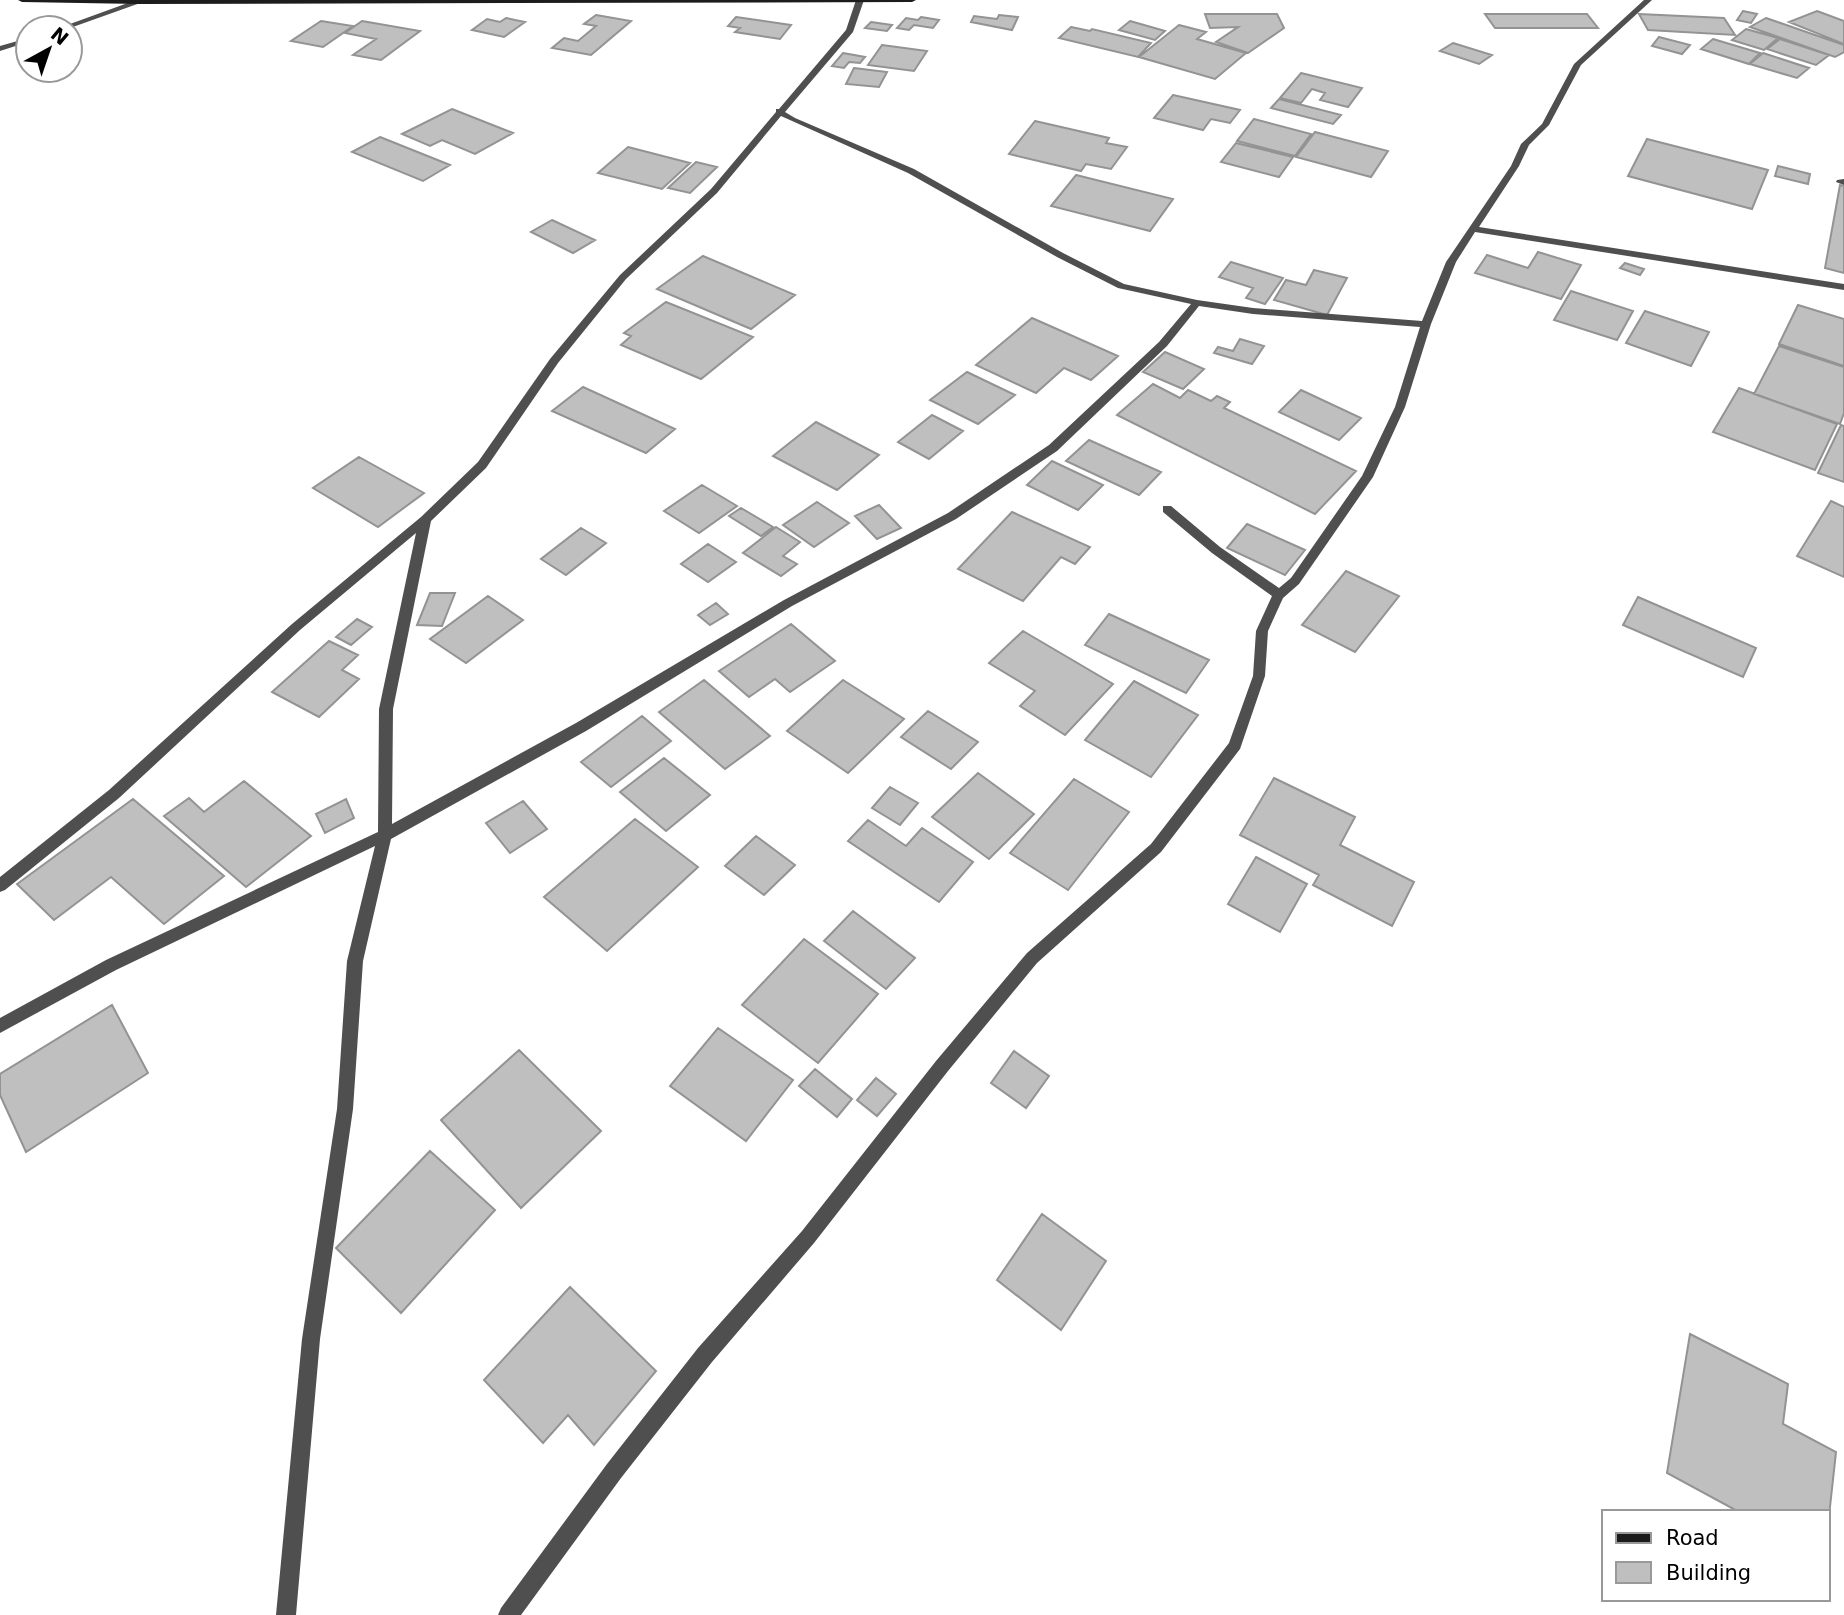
<svg xmlns="http://www.w3.org/2000/svg" width="1844" height="1615" font-family="'DejaVu Sans',sans-serif">
  <style>
    .building { fill: #bfbfbf; stroke: #939393; stroke-width: 2 }
    .lines { fill: none; stroke-linecap: round; stroke-linejoin: round }
    .street { fill: #4f4f4f; fill-rule: evenodd }
    .secondary { fill: #1c1c1c; fill-rule: evenodd }
  </style>
  <rect width="100%" height="100%" fill="#fff"/>
  <path class="building" d="M1743,11L1757,14L1751,23L1737,20Z
    M1817,11L1844,21V44L1789,22Z
    M1205,14H1277L1284,28L1248,53L1216,42L1238,27L1210,28Z
    M1485,14H1587L1598,28H1495Z
    M1639,14L1724,18L1735,35L1648,30Z
    M596,15L631,21L591,55L552,48L564,38L578,41L596,26L584,24Z
    M999,15L1018,17L1012,30L971,22L974,16L997,19Z
    M736,17L791,25L780,39L735,32L740,28L728,26Z
    M921,17L939,20L933,28L914,25L909,30L897,28L906,18L918,20Z
    M506,18L525,22L504,37L472,30L487,19L500,22Z
    M1766,18L1844,45V52L1835,57L1750,27Z
    M321,21L353,26L323,47L291,41Z
    M362,21L420,31L381,60L353,55L376,39L345,33Z
    M1130,21L1165,31L1155,40L1119,30Z
    M871,22L892,25L887,31L865,28Z
    M1179,25L1206,32L1197,39L1246,53L1215,79L1139,57Z
    M1071,27L1090,31L1092,29L1151,43L1138,57L1059,38Z
    M1746,29L1778,38L1764,50L1732,40Z
    M1659,37L1690,45L1682,54L1652,46Z
    M1713,39L1760,53L1749,64L1701,49Z
    M1780,39L1829,55L1816,65L1767,49Z
    M1453,43L1492,55L1479,64L1440,51Z
    M882,45L927,51L914,71L868,65Z
    M843,53L865,57L860,63L849,62L844,68L832,66Z
    M1763,53L1809,68L1797,78L1750,64Z
    M854,68L887,72L879,87L846,84Z
    M1301,73L1362,88L1348,107L1320,100L1325,93L1312,89L1301,103L1280,98Z
    M1173,95L1240,110L1230,123L1211,119L1203,130L1154,118Z
    M1279,99L1341,115L1333,124L1271,108Z
    M452,109L513,133L475,154L442,140L430,146L402,134Z
    M1254,119L1311,134L1295,156L1237,141Z
    M1035,121L1109,138L1106,143L1127,147L1111,169L1086,164L1081,171L1009,154Z
    M1315,132L1388,151L1371,177L1296,157Z
    M380,137L450,165L423,181L352,152Z
    M1647,139L1768,170L1752,209L1628,176Z
    M1236,143L1293,157L1279,177L1221,162Z
    M628,147L690,163L662,189L598,173Z
    M696,162L717,167L690,193L668,188Z
    M1778,166L1810,174L1808,184L1775,176Z
    M1076,175L1173,199L1150,231L1051,206Z
    M1840,185L1844,186V273L1825,268Z
    M552,220L595,240L573,253L531,232Z
    M1538,252L1581,265L1561,299L1475,273L1487,255L1528,268Z
    M703,256L795,295L751,329L657,289Z
    M1231,262L1283,278L1265,304L1246,298L1253,288L1219,277Z
    M1625,263L1644,269L1640,275L1620,268Z
    M1314,270L1347,278L1327,315L1274,300L1286,280L1306,285Z
    M1571,291L1633,311L1617,340L1554,320Z
    M666,302L753,337L701,379L621,345L631,336L624,333Z
    M1798,305L1844,319V366L1779,344Z
    M1645,311L1709,332L1691,366L1626,343Z
    M1032,318L1118,356L1091,380L1064,368L1036,393L976,365Z
    M1240,339L1264,346L1252,364L1214,353L1218,347L1233,351Z
    M1779,346L1844,367V413L1840,424L1754,394Z
    M1165,352L1204,369L1183,389L1143,372Z
    M967,372L1015,395L978,424L930,400Z
    M1153,384L1180,398L1188,390L1211,401L1217,396L1230,402L1224,408L1356,471L1315,514L1117,415Z
    M583,387L675,429L646,453L552,411Z
    M1739,388L1837,424L1815,470L1713,432Z
    M1301,390L1361,418L1339,440L1279,412Z
    M932,415L963,431L929,459L898,442Z
    M816,422L879,455L837,490L773,456Z
    M1841,425L1844,426V482L1818,473Z
    M1089,440L1161,472L1139,495L1066,461Z
    M359,457L424,493L378,527L313,488Z
    M1052,461L1103,485L1078,510L1027,485Z
    M702,485L737,506L699,533L664,511Z
    M1831,501L1844,507V577L1797,556Z
    M817,502L849,523L814,547L783,525Z
    M879,505L901,528L877,539L855,516Z
    M741,508L773,527L761,536L729,516Z
    M1012,512L1090,547L1075,564L1061,557L1023,601L958,569Z
    M1247,524L1305,550L1285,575L1227,548Z
    M776,527L800,542L783,556L797,564L781,576L743,553Z
    M581,528L606,543L566,575L541,559Z
    M708,544L736,562L708,582L681,564Z
    M1346,571L1399,596L1355,652L1302,625Z
    M430,593H455L442,626L417,625Z
    M488,596L523,620L466,663L430,639Z
    M1638,597L1756,648L1743,677L1623,625Z
    M716,603L728,614L710,625L698,615Z
    M1109,614L1209,660L1186,693L1085,645Z
    M357,619L372,627L351,645L336,637Z
    M791,624L835,661L790,692L775,679L749,697L719,671Z
    M1023,631L1113,684L1065,735L1020,706L1035,691L989,663Z
    M329,641L358,655L342,670L359,679L319,717L272,692Z
    M704,680L770,736L725,769L659,712Z
    M843,680L904,719L848,773L787,731Z
    M1134,681L1198,715L1151,777L1085,740Z
    M928,711L978,742L951,769L901,737Z
    M642,716L671,741L611,787L581,762Z
    M664,758L710,795L666,831L620,792Z
    M978,773L1034,814L989,859L932,817Z
    M1274,778L1355,817L1340,845L1414,882L1392,926L1313,885L1319,875L1240,835Z
    M1074,779L1129,812L1068,890L1010,853Z
    M244,781L311,836L246,887L164,816L189,798L204,812Z
    M890,787L918,803L900,825L872,808Z
    M133,799L224,876L164,924L111,877L54,920L17,884Z
    M346,799L354,818L325,833L316,814Z
    M523,801L547,829L510,853L486,823Z
    M635,819L698,867L607,951L544,897Z
    M868,820L906,846L922,828L973,862L939,902L848,841Z
    M756,836L795,865L764,895L725,866Z
    M1256,857L1307,884L1280,932L1228,904Z
    M853,911L915,958L886,989L824,941Z
    M804,939L878,994L818,1063L742,1005Z
    M112,1005L148,1073L26,1152L0,1095V1074Z
    M718,1028L793,1080L746,1141L670,1086Z
    M519,1050L601,1131L521,1208L441,1120Z
    M1014,1051L1049,1076L1026,1108L991,1083Z
    M815,1069L852,1099L837,1117L799,1086Z
    M876,1078L896,1094L877,1116L857,1100Z
    M430,1151L495,1210L401,1313L336,1248Z
    M1042,1214L1106,1261L1061,1330L997,1280Z
    M570,1287L656,1371L594,1445L568,1415L543,1443L484,1380Z
    M1690,1334L1788,1384L1783,1424L1836,1452L1828,1525V1512H1739L1667,1473Z"/>
  <g class="lines">
    <path class="street" d="M136,0L143,2L70,28H59Z
      M856,0H864L853,32L785,112L795,118L914,169L1063,253L1124,284L1197,300L1253,308L1422,321L1446,262L1511,166L1521,144L1542,124L1574,64L1644,0H1652L1581,65L1549,125L1529,145L1519,166L1479,227L1844,284V290L1475,232L1456,262L1431,324L1405,407L1373,477L1299,584L1283,598L1268,631L1265,676L1240,749L1161,852L1037,963L948,1071L814,1243L712,1362L621,1478L521,1615H498L501,1608L607,1464L698,1348L802,1231L936,1061L1027,953L1151,844L1229,743L1253,676L1256,631L1272,596L1212,553L1163,512V506H1171L1220,547L1279,588L1291,578L1362,476L1395,407L1420,327L1253,314L1199,306L1167,346L1057,451L956,519L792,606L586,731L391,839L363,961L353,1109L320,1339L296,1615H276L302,1339L337,1109L347,961L375,846L116,970L0,1033V1018L106,960L378,832L379,709L416,533L300,630L119,798L5,890L0,892V877L109,790L292,624L421,517L478,462L550,359L620,275L711,189L776,112V109H779L846,30ZM781,116L908,173L1057,257L1118,288L1191,304L1159,342L1049,445L948,513L784,600L576,723L392,824L393,709L431,521L486,468L558,363L626,279L717,193Z
      M28,38V42L0,51V46Z
      M1844,179V185L1836,182L1837,180Z"/>
    <path class="secondary" d="M18,0H916L912,2L139,4L22,2Z"/>
  </g>
  <rect x="1602" y="1510" width="228" height="91" fill="#ffffff" stroke="#999999" stroke-width="2"/>
  <rect x="1616" y="1533" width="35" height="10" fill="#1c1c1c" stroke="#999999" stroke-width="2"/>
  <text x="1666" y="1545" font-size="21" fill="#000000">Road</text>
  <rect x="1616" y="1562" width="35" height="21" fill="#bfbfbf" stroke="#999999" stroke-width="2"/>
  <text x="1666" y="1580" font-size="21" fill="#000000">Building</text>
  <g transform="translate(49 49) rotate(40)"><circle r="33" fill="#ffffff" stroke="#999999" stroke-width="2"/>
  <path d="M0-5L12 26L0 18L-12 26Z" fill="#000000"/>
  <text y="-10" font-size="19" font-weight="bold" text-anchor="middle" fill="#000000">N</text>
  </g>
</svg>
